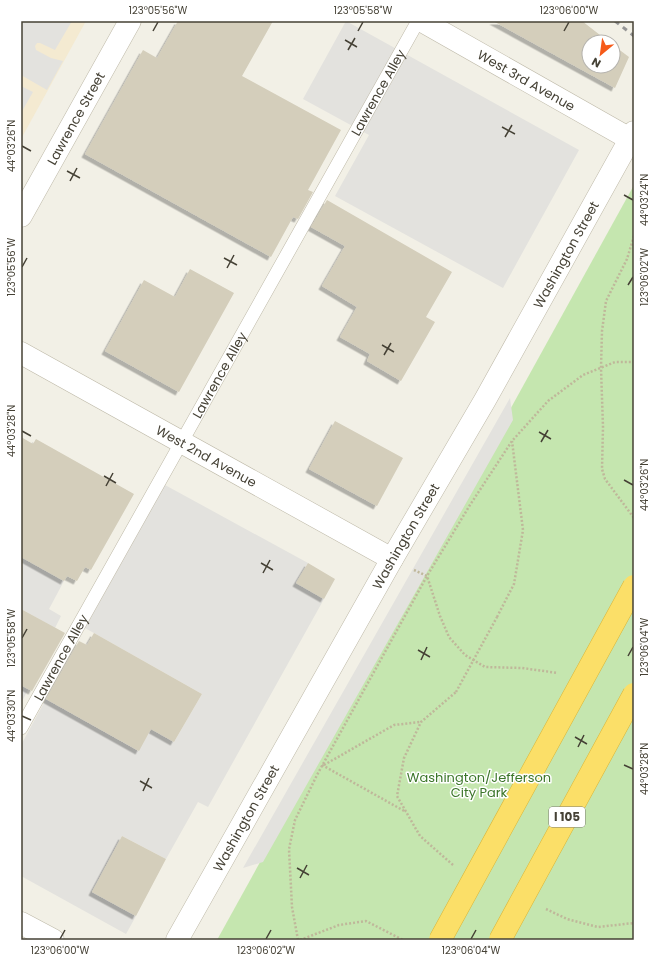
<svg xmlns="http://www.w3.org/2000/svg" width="655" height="961" font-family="Poppins,sans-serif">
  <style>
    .commercial { fill: #f4ead1 }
    .green { fill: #c5e6af }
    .parking { fill: #e3e2de }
    .building { fill: #d4cebb; filter: url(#shadow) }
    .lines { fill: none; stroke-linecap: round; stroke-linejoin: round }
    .service-casing { stroke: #beb9a8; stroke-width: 14 }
    .minor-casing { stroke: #beb9a8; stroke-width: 23 }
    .tertiary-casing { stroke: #beb9a8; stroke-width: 23 }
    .path { stroke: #bfb79a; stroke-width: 2.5; stroke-dasharray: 2 2; stroke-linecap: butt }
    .service { stroke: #fff; stroke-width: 13 }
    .minor { stroke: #fff; stroke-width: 22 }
    .tertiary { stroke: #fff; stroke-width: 22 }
    .rail { stroke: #959595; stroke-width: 3; stroke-dasharray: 5 5; stroke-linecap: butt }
    .motorway-bridge-casing { stroke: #dab538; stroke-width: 23; stroke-linecap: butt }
    .path-bridge { stroke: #bfb79a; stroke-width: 2.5; stroke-dasharray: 2 2; stroke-linecap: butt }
    .motorway-bridge { stroke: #fbdf68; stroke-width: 22 }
    .ticks { fill: none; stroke: #454135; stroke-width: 1.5 }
    .labels { text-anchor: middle; stroke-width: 3; stroke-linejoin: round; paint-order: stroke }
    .shield { fill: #fff; stroke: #7d7a72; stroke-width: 1 }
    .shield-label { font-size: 12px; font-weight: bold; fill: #454135 }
    .street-label { font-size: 13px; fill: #454135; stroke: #fff }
    .park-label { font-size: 13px; fill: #3c762a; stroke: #fff }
    .neatline { fill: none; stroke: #454135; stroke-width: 1.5 }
    .ticks-label { font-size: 10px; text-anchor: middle; fill: #454135 }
  </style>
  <defs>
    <filter id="shadow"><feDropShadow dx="-3.5" dy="3.5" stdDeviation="0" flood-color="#0004"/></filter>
  </defs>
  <rect width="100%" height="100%" fill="#f2f0e6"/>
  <path class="commercial" d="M21,21H86L21,139Z"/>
  <path class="green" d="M634,185V940H217Z"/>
  <path class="parking" d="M21,21H72L55,50L40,43H37L35,46L36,50L51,58L63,61L47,90L21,75Z
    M346,21L579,150L503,288L335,196L369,135L303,99Z
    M21,86L33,92L21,113Z
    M510,398L513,420L263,862L243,868Z
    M165,485L308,563L296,583L324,599L208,807L198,802L166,859L122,836L92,892L136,916L126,934L21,876V745L46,699L138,751L151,729L174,742L202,694L85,628Z
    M21,557L64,581L49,609L61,616L55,628L21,609Z
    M21,686L28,690L21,703Z"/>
  <path class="building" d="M178,21H273L242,76L341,130L308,190L313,192L298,219L293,217L271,257L85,154L143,50L157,58Z
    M493,21H582L609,42H589V66H613V45L629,57L615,88Z
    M327,200L452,272L426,317L435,322L401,381L367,361L370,354L340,337L357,307L322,286L345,246L311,227Z
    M190,269L234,293L179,392L105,351L144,280L175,297Z
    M335,421L403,458L377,506L309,469Z
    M21,437L33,444L36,439L134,494L91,570L85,567L77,581L67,576L64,581L21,557Z
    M308,563L335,579L324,599L296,583Z
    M21,609L65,633L32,691L21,685Z
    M94,633L202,694L174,742L151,729L139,751L46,699L79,641L87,645Z
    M122,836L166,859L136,916L92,892Z"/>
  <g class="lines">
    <defs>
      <g id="service">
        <path id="s1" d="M21,728L418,21"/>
      </g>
      <g id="minor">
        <path id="s2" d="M21,216L130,21"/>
        <path id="s3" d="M21,353L392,559"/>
        <path d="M21,923L53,940"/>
      </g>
      <g id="tertiary">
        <path id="s4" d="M422,21L630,139"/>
        <path id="s5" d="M177,940L392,559L485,400L634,132"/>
      </g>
    </defs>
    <use href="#service" class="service-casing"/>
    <use href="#minor" class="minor-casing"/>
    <use href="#tertiary" class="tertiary-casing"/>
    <path class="path" d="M634,236L627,259L606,301L602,331L601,368L603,427L602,469L605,479L634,518
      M414,570L427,576L440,616L449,637L465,655L485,667L522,668L558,673
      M497,617L514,584L523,530L512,441
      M322,765L406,812
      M324,765L394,725L420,722
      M453,865L420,836L397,796L404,758L421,722L456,692
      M546,909L567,919L598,927L634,923
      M298,940L292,907L289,849L295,820L317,775L427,576L470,505L512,441L548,401L583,375L615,362H634
      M300,940L339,925L366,921L403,940"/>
    <use href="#service" class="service"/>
    <use href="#minor" class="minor"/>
    <use href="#tertiary" class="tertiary"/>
    <path class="rail" d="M615,21L634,36"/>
    <defs>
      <path id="motorway-bridge" d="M440,940L634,586
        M500,940L634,694"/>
    </defs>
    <use href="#motorway-bridge" class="motorway-bridge-casing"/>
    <path class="path-bridge" d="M456,692L497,617"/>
    <use href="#motorway-bridge" class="motorway-bridge"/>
  </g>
  <path class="ticks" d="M153,31L158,22M358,31L363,22M564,31L569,22M345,40L357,47M348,50L355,38M502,127L515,134M505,137L512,125M22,146L31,151M67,171L80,178M70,181L77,168M624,195L633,200M224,258L237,265M22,267L27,258M227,268L234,255M628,285L633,277M382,345L394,352M384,355L391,343M22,431L31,436M539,432L551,439M541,442L548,430M104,476L116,483M624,480L633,485M106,486L113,473M261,563L273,570M263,573L270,560M22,638L27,629M418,650L430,657M628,656L633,647M421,660L427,647M22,716L31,720M575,737L587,744M578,747L584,735M624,765L633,769M140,781L152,788M143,791L149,778M297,868L309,875M300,878L307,865M60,939L65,930M266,939L271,930M471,939L476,930"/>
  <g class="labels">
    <rect class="shield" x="549" y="807" width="36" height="20" rx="3"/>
    <g class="shield-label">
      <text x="567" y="821">I 105</text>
    </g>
    <g class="street-label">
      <text dy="5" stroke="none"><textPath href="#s4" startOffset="120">West 3rd Avenue</textPath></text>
      <text dy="5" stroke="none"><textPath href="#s1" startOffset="729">Lawrence Alley</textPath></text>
      <text dy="5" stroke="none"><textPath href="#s2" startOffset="112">Lawrence Street</textPath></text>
      <text dy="5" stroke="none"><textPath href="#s5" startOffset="788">Washington Street</textPath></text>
      <text dy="5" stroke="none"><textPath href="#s1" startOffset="405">Lawrence Alley</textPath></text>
      <text dy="5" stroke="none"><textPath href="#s3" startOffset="212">West 2nd Avenue</textPath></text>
      <text dy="5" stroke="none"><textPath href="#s5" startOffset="464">Washington Street</textPath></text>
      <text dy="5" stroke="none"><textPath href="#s1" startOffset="81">Lawrence Alley</textPath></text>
      <text dy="5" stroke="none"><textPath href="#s5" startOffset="140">Washington Street</textPath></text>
    </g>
    <g class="park-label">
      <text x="479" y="782">Washington/Jefferson<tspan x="479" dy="15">City Park</tspan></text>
    </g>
  </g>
  <rect width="655" height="961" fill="none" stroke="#ffffff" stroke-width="44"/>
  <g transform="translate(601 54) rotate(209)"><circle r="19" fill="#ffffff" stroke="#b5b3ae"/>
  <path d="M0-3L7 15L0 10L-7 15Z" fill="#f65a19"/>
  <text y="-6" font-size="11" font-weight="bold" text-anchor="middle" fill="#454135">N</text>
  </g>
  <rect x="22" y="22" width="611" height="917" class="neatline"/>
  <g class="ticks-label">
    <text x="158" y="14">123°05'56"W</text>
    <text x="363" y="14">123°05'58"W</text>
    <text x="569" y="14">123°06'00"W</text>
    <text transform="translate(11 146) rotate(-90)" y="4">44°03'26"N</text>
    <text transform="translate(644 200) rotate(-90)" y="4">44°03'24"N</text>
    <text transform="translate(11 267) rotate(-90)" y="4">123°05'56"W</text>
    <text transform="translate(644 277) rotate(-90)" y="4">123°06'02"W</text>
    <text transform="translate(11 431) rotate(-90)" y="4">44°03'28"N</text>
    <text transform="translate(644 485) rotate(-90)" y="4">44°03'26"N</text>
    <text transform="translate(11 638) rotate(-90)" y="4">123°05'58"W</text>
    <text transform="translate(644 647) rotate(-90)" y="4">123°06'04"W</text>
    <text transform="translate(11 716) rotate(-90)" y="4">44°03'30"N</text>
    <text transform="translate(644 769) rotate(-90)" y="4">44°03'28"N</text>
    <text x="60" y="954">123°06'00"W</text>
    <text x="266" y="954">123°06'02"W</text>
    <text x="471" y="954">123°06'04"W</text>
  </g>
</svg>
